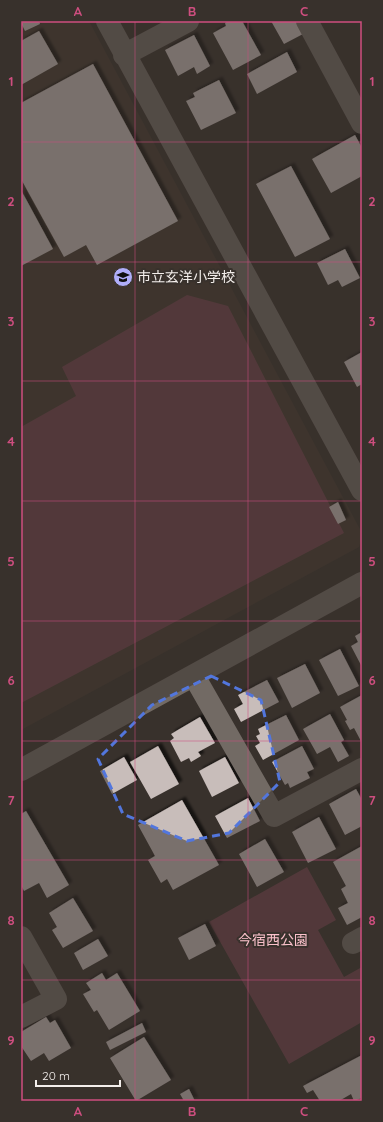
<svg xmlns="http://www.w3.org/2000/svg" width="383" height="1122" font-family="Quicksand,'Noto Sans JP',sans-serif">
  <style>
    .built { fill: #453930 }
    .green { fill: #72424c }
    .building { fill: #c8bdba; filter: url(#shadow) }
    .lines { fill: none; stroke-linecap: round; stroke-linejoin: round }
    .minor { stroke: #726a64; stroke-width: 22 }
    .tertiary { stroke: #726a64; stroke-width: 22 }
    .marked { fill: none; stroke: #5276dd; stroke-width: 3; stroke-dasharray: 8 5; stroke-linejoin: round }
    .grid { fill: none; stroke: #ce4e7f; stroke-width: 1; stroke-opacity: 0.55 }
    .labels { text-anchor: middle; stroke-width: 4; stroke-linejoin: round; paint-order: stroke }
    .poi-label { font-size: 14px; fill: #f3eeeb; stroke: #38312c; text-anchor: start }
    .park-label { font-size: 14px; fill: #fbc1cb; stroke: #38312c }
    .neatline { fill: none; stroke: #ce4e7f; stroke-width: 1.5 }
    .grid-label { font-size: 13px; text-anchor: middle; font-weight: bold; fill: #ce4e7f }
  </style>
  <defs>
    <filter id="shadow"><feDropShadow dx="3.5" dy="-3.5" stdDeviation="1" flood-color="#0009"/></filter>
  </defs>
  <rect width="100%" height="100%" fill="#38312c"/>
  <path class="built" d="M21,21H89L362,533V538L359,547L21,730Z"/>
  <path class="green" d="M187,295L228,306L344,533L21,703V427L76,396L62,367Z
    M307,867L336,920L318,930L344,977L362,967V1022L289,1064L209,922Z"/>
  <path class="building" d="M26,21H39L40,24L25,31L21,23Z
    M228,21H242L261,55L233,70L213,33L226,26L225,23Z
    M271,21H296L303,34L284,44Z
    M39,31L58,64L21,85V41Z
    M194,35L210,66L197,74L194,67L178,76L165,50Z
    M287,52L297,72L257,94L247,74Z
    M93,64L178,221L97,265L86,245L64,257L21,179V103Z
    M219,80L236,113L201,130L186,101L195,97L193,93Z
    M355,135L362,148V176L331,193L312,159Z
    M291,166L330,239L295,257L256,184Z
    M21,190L53,249L21,266Z
    M345,249L360,278L342,287L338,280L328,285L317,263Z
    M362,352V384L357,387L344,362Z
    M338,502L346,520L338,524L329,507Z
    M362,632V667L351,646L358,642L355,636Z
    M340,649L359,686L338,696L319,660Z
    M305,664L320,693L292,708L277,678Z
    M267,680L279,702L241,722L234,709L243,704L238,695Z
    M362,695V743L354,728L350,730L345,721L347,720L340,707Z
    M330,714L344,740L341,742L349,756L338,762L330,747L317,754L303,729Z
    M286,715L299,740L263,760L255,746L260,743L256,736L260,734L258,729Z
    M200,717L215,743L198,752L201,756L191,762L189,758L181,762L170,741L174,738L171,734Z
    M158,746L179,784L151,799L130,762Z
    M302,746L314,769L307,772L310,778L290,788L288,783L285,785L272,762Z
    M124,757L137,780L112,794L100,771Z
    M225,757L239,783L212,797L199,771Z
    M356,789L362,800V826L345,835L329,804Z
    M248,798L260,821L227,838L215,816Z
    M182,800L219,865L173,890L167,879L161,883L148,860L155,856L138,825Z
    M26,811L69,885L47,898L39,883L24,891L21,885V814Z
    M319,817L336,849L308,863L292,832Z
    M265,839L284,872L257,887L239,854Z
    M362,846V917L347,925L338,908L348,903L341,889L346,886L333,862Z
    M73,898L93,931L63,948L52,930L57,927L49,913Z
    M205,924L216,946L189,960L178,938Z
    M98,939L108,956L83,970L74,953Z
    M102,973L106,980L117,973L140,1011L109,1030L97,1010L94,1012L83,994L91,990L86,983Z
    M46,1017L50,1023L55,1020L71,1048L49,1061L44,1053L31,1061L21,1046V1032Z
    M142,1023L146,1032L110,1050L106,1042Z
    M144,1037L171,1080L136,1101L110,1058Z
    M362,1055V1098L354,1101L351,1094L339,1101H320L313,1090L307,1093L303,1086Z
    M189,1089L195,1101H184L180,1094Z"/>
  <g class="lines">
    <path class="minor" d="M107,21L362,490
      M307,21L362,123
      M124,55L188,21
      M194,676L274,816L362,769
      M21,937L56,999L21,1017
      M353,943L362,938"/>
    <path class="tertiary" d="M21,770L362,583"/>
  </g>
  <path d="M0 0H383V1122H0ZM211,676L261,700L280,782L229,833L187,841L123,814L98,759L152,705Z" fill="#38312c" fill-opacity=".55" fill-rule="evenodd"/>
  <path class="marked" d="M211,676L261,700L280,782L229,833L187,841L123,814L98,759L152,705Z"/>
  <path class="grid" d="M135,21V1101M248,21V1101M21,142H362M21,262H362M21,381H362M21,501H362M21,621H362M21,741H362M21,860H362M21,980H362"/>
  <defs>
    <symbol id="school-disc" viewBox="-11 -11 22 22"><circle r="9.5" fill="#b0aefa" stroke="#38312c"/><path d="M0-5L7-2L0 1L-7-2ZM-4 1L0 2.5L4 1V4Q0 6-4 4Z" fill="#111"/></symbol>
  </defs>
  <g fill-rule="evenodd">
    <use href="#school-disc" x="112" y="266" width="22" height="22"/>
  </g>
  <g class="labels">
    <g class="poi-label">
      <text x="137" y="282">市立玄洋小学校</text>
    </g>
    <g class="park-label">
      <text x="273" y="945">今宿西公園</text>
    </g>
  </g>
  <rect width="383" height="1122" fill="none" stroke="#38312c" stroke-width="44"/>
  <path d="M36 1080v6h84v-6" fill="none" stroke="#f3eeeb" stroke-width="2"/>
  <text x="42" y="1080" font-size="12" fill="#f3eeeb" stroke="#38312c" stroke-width="3" paint-order="stroke">20 m</text>
  <rect x="22" y="22" width="339" height="1078" class="neatline"/>
  <g class="grid-label">
    <text x="78" y="16">A</text>
    <text x="192" y="16">B</text>
    <text x="304" y="16">C</text>
    <text x="11" y="86">1</text>
    <text x="372" y="86">1</text>
    <text x="11" y="206">2</text>
    <text x="372" y="206">2</text>
    <text x="11" y="326">3</text>
    <text x="372" y="326">3</text>
    <text x="11" y="446">4</text>
    <text x="372" y="446">4</text>
    <text x="11" y="566">5</text>
    <text x="372" y="566">5</text>
    <text x="11" y="685">6</text>
    <text x="372" y="685">6</text>
    <text x="11" y="805">7</text>
    <text x="372" y="805">7</text>
    <text x="11" y="925">8</text>
    <text x="372" y="925">8</text>
    <text x="11" y="1045">9</text>
    <text x="372" y="1045">9</text>
    <text x="78" y="1116">A</text>
    <text x="192" y="1116">B</text>
    <text x="304" y="1116">C</text>
  </g>
</svg>
